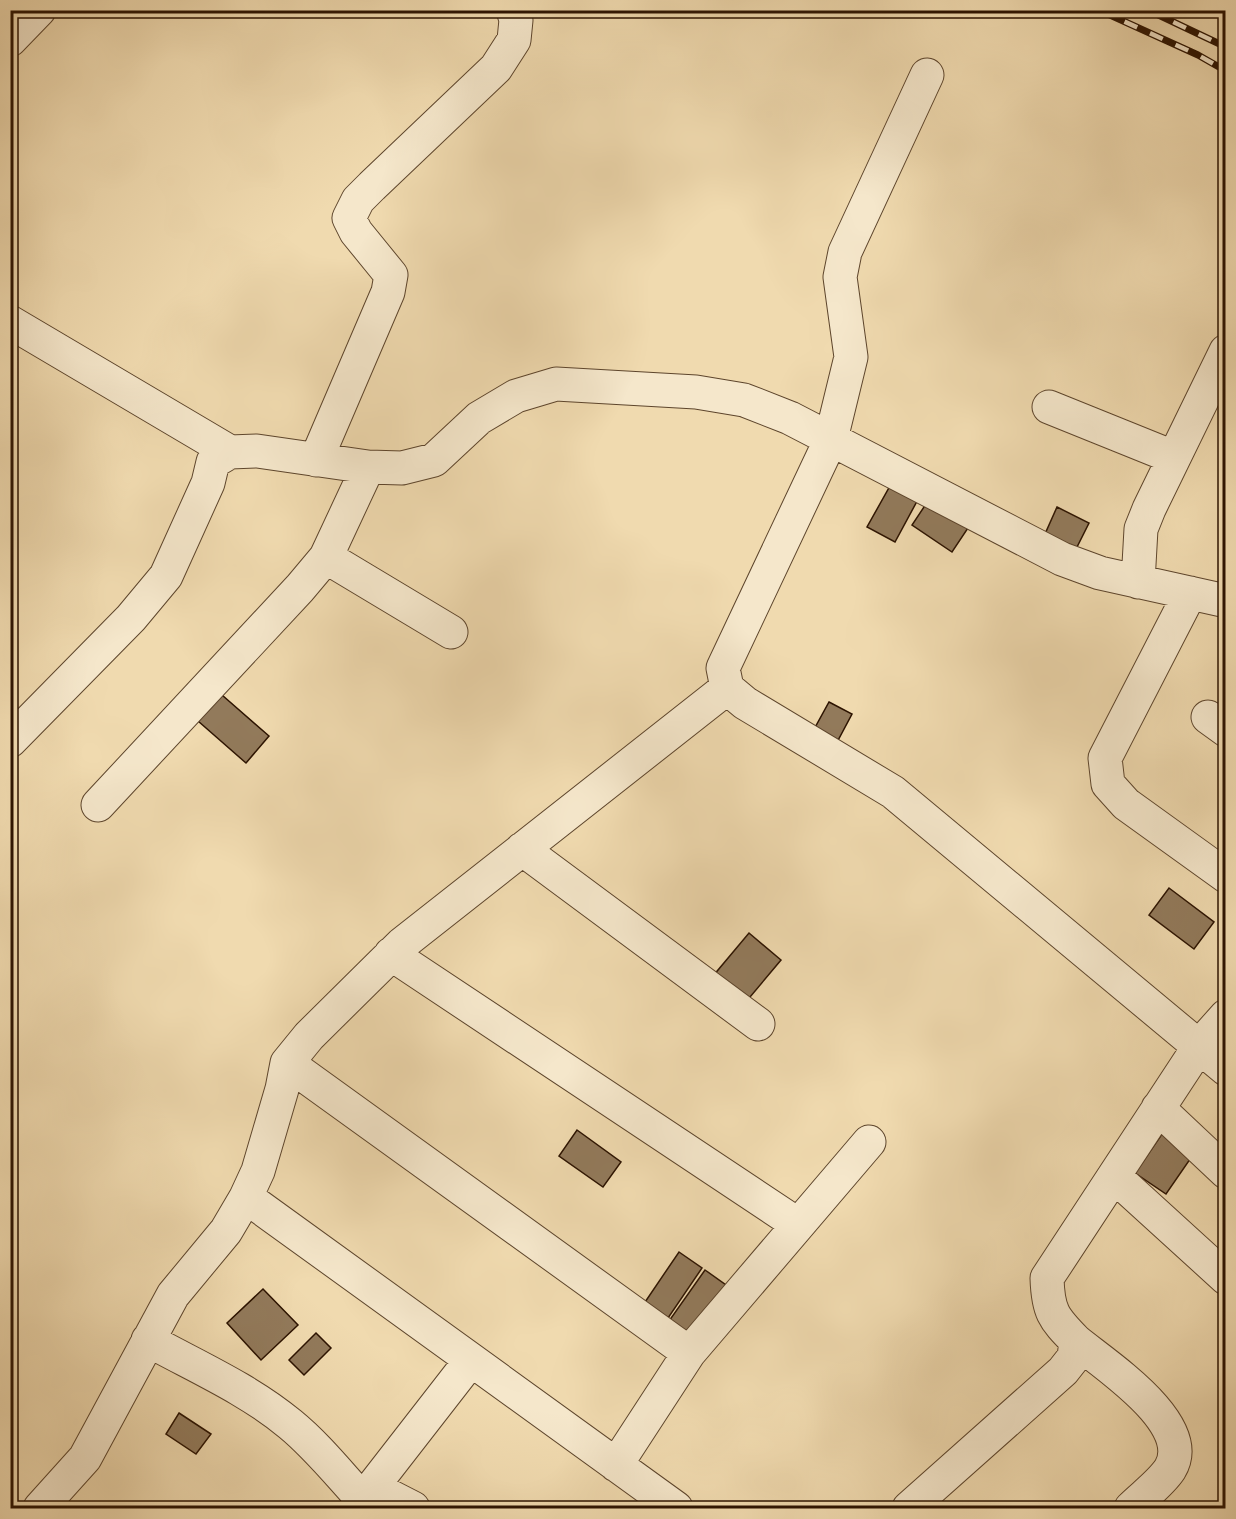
<svg xmlns="http://www.w3.org/2000/svg" width="1236" height="1519" font-family="'Old Standard TT',serif">
  <style>
    .building { fill: #927a5b; stroke: #2c1301; stroke-width: 1.5 }
    .lines { fill: none; stroke-linecap: round; stroke-linejoin: round }
    .minor-casing { stroke: #5d452c; stroke-width: 35 }
    .minor { stroke: #f5e7cb; stroke-width: 33 }
    .rail-casing { stroke: #2c1301; stroke-width: 7 }
    .rail { stroke: #f5e7cb; stroke-width: 4.5; stroke-dasharray: 14; stroke-linecap: butt }
  </style>
  <rect width="100%" height="100%" fill="#f0daaf"/>
  <filter id="stains"><feTurbulence type="fractalNoise" baseFrequency=".00333" numOctaves="4"/><feColorMatrix values="0 0 0 0 .2 0 0 0 0 .09 0 0 0 0 .02 0 0 0 .5 -.17"/></filter>
  <radialGradient id="worn" r=".72"><stop offset=".6" stop-color="#630" stop-opacity="0"/><stop offset="1" stop-color="#630" stop-opacity=".3"/></radialGradient>
  <path class="building" d="M895,477L922,492L895,542L867,527Z
    M930,498L970,525L952,552L912,525Z
    M1057,507L1089,523L1076,549L1045,534Z
    M222,695L269,736L246,763L198,721Z
    M829,702L852,714L835,746L812,733Z
    M1169,888L1214,922L1194,949L1149,915Z
    M749,933L781,960L745,1003L713,976Z
    M577,1130L621,1162L603,1187L559,1156Z
    M1164,1131L1195,1152L1166,1194L1135,1173Z
    M679,1252L702,1268L666,1321L643,1305Z
    M705,1270L726,1285L689,1336L669,1321Z
    M263,1289L298,1325L261,1360L227,1323Z
    M316,1333L331,1348L304,1375L289,1360Z
    M179,1413L211,1434L196,1454L166,1434Z"/>
  <g class="lines">
    <defs>
      <path id="minor" d="M10,40L39,10
        M927,75L845,252L840,277L851,357L831,439L723,668L727,688L745,703L893,792L1226,1069
        M10,322L230,452
        M1049,407L1173,457
        M316,460L388,292L391,275L356,232L349,218L358,200L372,186L496,68L514,40L516,20L513,10
        M326,557L451,632
        M1138,582L1141,529L1149,509L1226,351
        M1190,593L1105,758L1108,784L1126,804L1226,876
        M1208,717L1226,730
        M10,741L131,618L166,576L208,483L213,462L230,452L257,451L368,467L402,468L434,460L479,418L516,396L556,384L696,392L744,400L790,418L1062,559L1100,573L1226,601
        M98,805L300,588L326,557L368,467
        M522,849L758,1024
        M391,954L797,1224
        M287,1063L689,1353
        M1158,1108L1226,1172
        M1114,1176L1226,1278
        M246,1197L676,1508
        M148,1340C195,1366 248,1389 290,1424C317,1446 339,1474 363,1500
        M1076,1341C1105,1365 1197,1424 1170,1469C1161,1483 1143,1496 1131,1508
        M616,1465L689,1353L869,1142
        M372,1487L413,1508
        M40,1508L85,1458L173,1295L226,1231L246,1197L258,1171L282,1089L287,1063L309,1036L402,944L727,688
        M356,1508L471,1360
        M909,1508L1063,1371L1074,1357L1076,1341C1053,1318 1048,1311 1047,1278L1200,1045L1226,1016"/>
    </defs>
    <use href="#minor" class="minor-casing"/>
    <use href="#minor" class="minor"/>
    <defs>
      <path id="rail" d="M1099,10L1198,55L1226,71
        M1148,10L1226,47"/>
    </defs>
    <use href="#rail" class="rail-casing"/>
    <use href="#rail" class="rail"/>
  </g>
  <rect width="1236" height="1519" fill="none" stroke="#f0daaf" stroke-width="36"/>
  <rect x="12" y="12" width="1212" height="1495" fill="none" stroke="#2c1301" stroke-width="3"/>
  <rect x="18" y="18" width="1200" height="1483" fill="none" stroke="#2c1301" stroke-width="1.5"/>
  <rect width="100%" height="100%" filter="url(#stains)"/>
  <rect width="100%" height="100%" fill="url(#worn)"/>
</svg>
